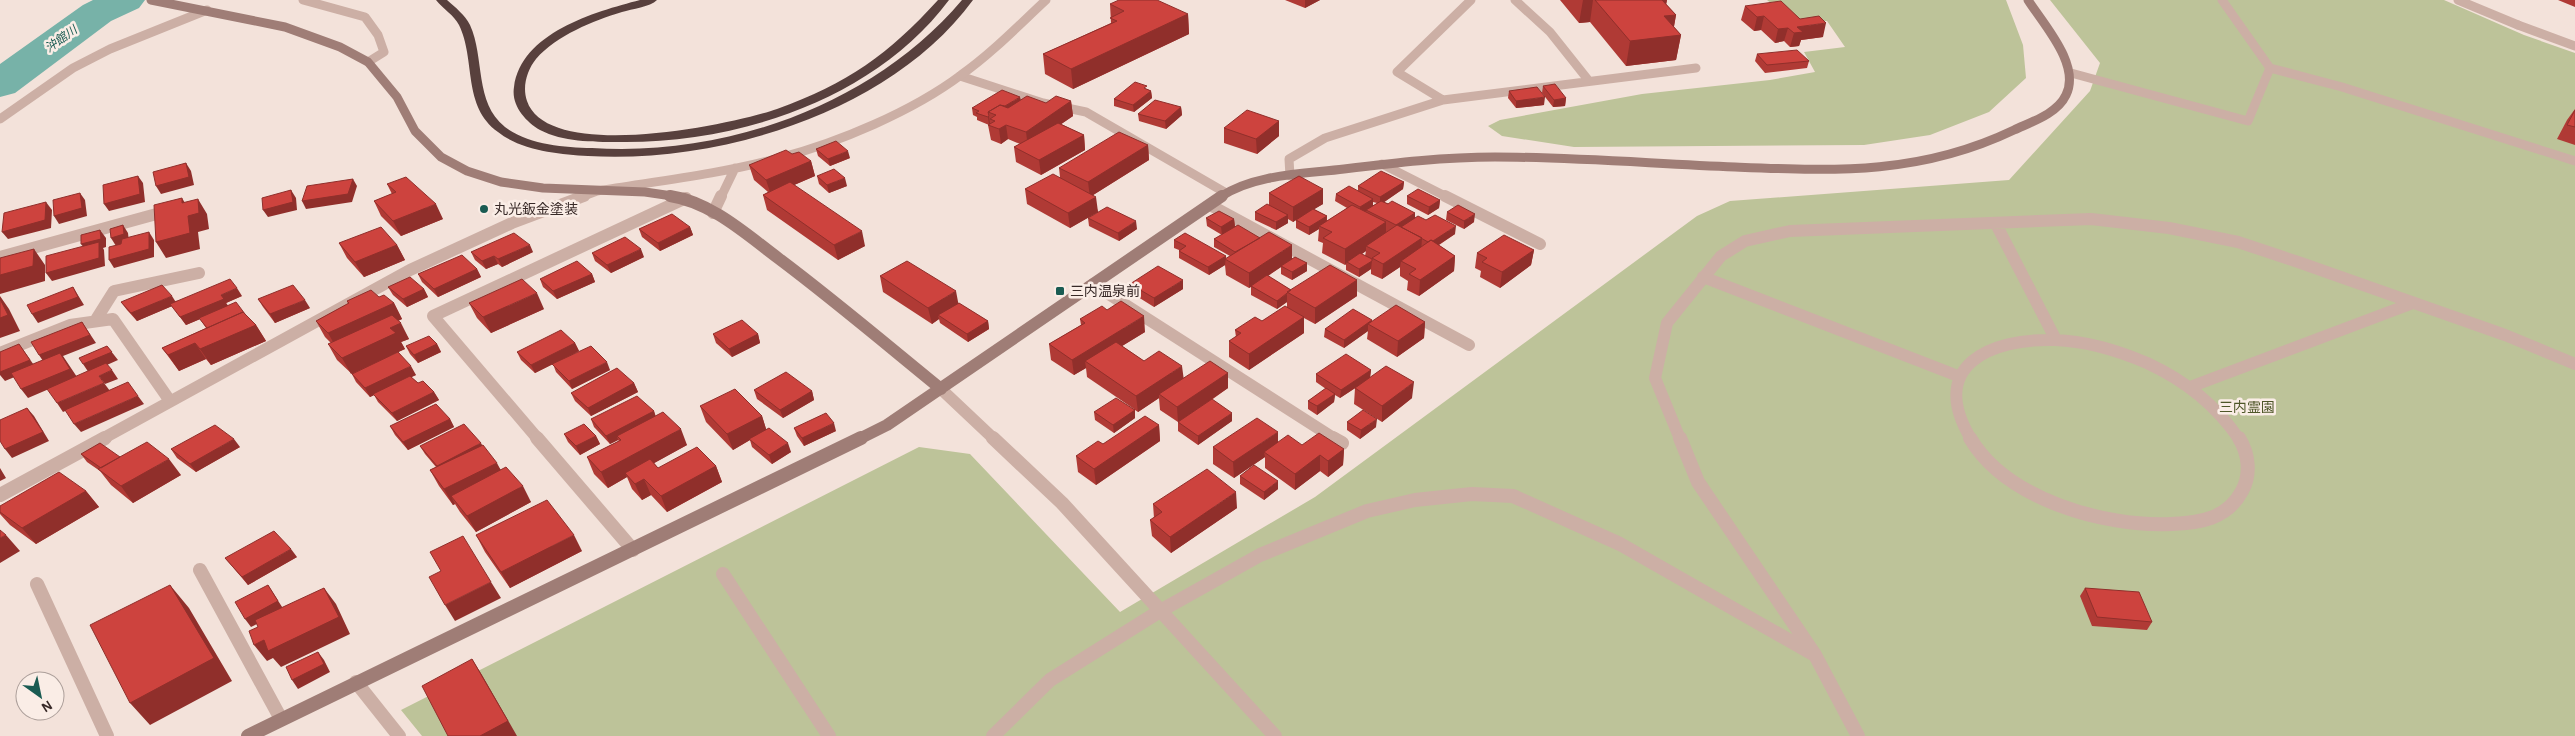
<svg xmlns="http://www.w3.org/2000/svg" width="2575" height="736" font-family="'Alegreya Sans','Noto Sans JP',sans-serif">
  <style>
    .green { fill: #bdc399 }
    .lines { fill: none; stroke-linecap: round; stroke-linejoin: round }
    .river { fill: #77b2a8; fill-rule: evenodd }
    .lane-far2 { stroke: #ccafa5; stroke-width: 9 }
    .lane-far1 { stroke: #ccafa5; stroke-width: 12 }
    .lane { stroke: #ccafa5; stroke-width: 14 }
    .street-far2 { stroke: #ccafa5; stroke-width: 9 }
    .street-far1 { stroke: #ccafa5; stroke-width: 12 }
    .street { stroke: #ccafa5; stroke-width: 14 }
    .secondary-far2 { stroke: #9f7d76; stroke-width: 9 }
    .secondary-far1 { stroke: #9f7d76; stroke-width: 12 }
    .secondary { stroke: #9f7d76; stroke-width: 14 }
    .highway { fill: #58403d; fill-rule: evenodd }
    .wall { fill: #b03a35; fill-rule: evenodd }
    .shaded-wall { fill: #902f2b }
    .building { fill: #cd433e; stroke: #902f2b }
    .poi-dot { fill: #1a5b52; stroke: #faede6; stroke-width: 2 }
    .labels { text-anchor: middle; stroke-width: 5; stroke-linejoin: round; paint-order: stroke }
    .far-water-label { font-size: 12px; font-style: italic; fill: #1a5b52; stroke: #faede6 }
    .poi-label { font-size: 14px; fill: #372927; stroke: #faede6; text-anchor: start }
    .park-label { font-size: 14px; fill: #4f5729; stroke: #faede6 }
  </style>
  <rect width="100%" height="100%" fill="#f3e2da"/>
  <path class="green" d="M1767,0H2006L2023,45L2026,78L1989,112L1930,135L1864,145L1574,147L1502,136L1488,126L1500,120L1642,94L1770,80L1815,72L1804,52L1845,47L1827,21L1795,22Z
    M2050,0H2444L2524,35L2575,53V736H422L401,710L919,447L970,454L1120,612L1315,497L1697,216L1730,201L2009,180L2090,91L2100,63Z"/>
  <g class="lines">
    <path class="river" d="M93,0H145L139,8L111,21L15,93L0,97V64L83,5Z"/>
    <path class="lane-far2" d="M303,0L365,17L378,35L384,52L368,62
      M1515,0L1550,32L1589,81
      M2222,0L2270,68
      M2518,25L2575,46
      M2071,73L2248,121L2270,68L2342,87L2575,161
      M960,76L1043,103L1086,112L1226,193
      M1443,100L1397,72L1471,0
      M1382,164L1447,197
      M1290,176L1289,159L1325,138L1443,100L1696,68"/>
    <path class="lane-far1" d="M1445,196L1540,244
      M1996,224L2056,340
      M1703,277L1958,376
      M97,318L114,291L199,273
      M2190,387L2413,303
      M941,389L994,439
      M1680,439L1655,378L1667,323L1721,256L1745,241L1790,231L2091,219L2169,228L2238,242L2301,263L2505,335L2575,364
      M1971,439C1927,366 1990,338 2055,340C2085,341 2119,351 2147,363C2184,380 2216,405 2239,439"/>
    <path class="lane" d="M993,438L1062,503L1275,736
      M1680,438L1698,482L1815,655L1858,736
      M1970,438C2006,499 2103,527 2171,524C2200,523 2227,519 2242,491C2251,475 2249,454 2239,438
      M200,570L281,719
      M723,574L829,736
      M37,584L107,736
      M993,736L1050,680L1160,611L1260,555L1367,511L1415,500L1472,494L1513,496L1620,544L1813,654"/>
    <path class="street-far2" d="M2458,0L2518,25
      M0,119L73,68L110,49L207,10
      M581,197L597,191C658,181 720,174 779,158C838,143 913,111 961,75C992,53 1018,26 1046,0
      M721,197L735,168"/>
    <path class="street-far1" d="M1210,205L1469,345
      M713,213L721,196
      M0,257L171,210
      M1093,284L1335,439
      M0,353L70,325L113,319L170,401
      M102,439L410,270L512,223L584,196
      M538,439L433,316L686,198"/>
    <path class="street" d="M537,438L633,550
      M1333,438L1342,443
      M0,495L105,438
      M356,682L399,736"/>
    <path class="secondary-far2" d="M151,0L285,27L340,47L368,62L397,97L415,131L441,157L467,171L501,182L543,188L645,192L679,197
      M1220,197C1254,174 1304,174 1344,169C1394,163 1444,157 1495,157C1575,157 1656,164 1735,167C1837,171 1920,175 2014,130C2031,122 2057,114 2066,95C2081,65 2044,25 2028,0"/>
    <path class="secondary-far1" d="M670,196C711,202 746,234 778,258C834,300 887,345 941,389
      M859,439L887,425L1222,196"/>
    <path class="secondary" d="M248,736L861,438"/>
    <path class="highway" d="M436,0H447C455,7 465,15 470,25C485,58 474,102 505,127C529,145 563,147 592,148C727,157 874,104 962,0H973C892,111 721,164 588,156C559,154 522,151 498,132C462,106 476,60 459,25C454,15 443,9 436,0Z
      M640,0H657C650,7 632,9 622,12C593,21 557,35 536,59C527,70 522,87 527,101C548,163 731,125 777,109C847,84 889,54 938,0H949C875,99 738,144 618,142C592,142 563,142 540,130C525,121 511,105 514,87C521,33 594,12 640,0Z"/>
  </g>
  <path class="wall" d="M1285,0H1320L1305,8Z
    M1560,0H1667L1666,4L1676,15L1674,27L1681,35L1676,60L1626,66L1590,22L1579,23Z
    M2558,0H2575V7Z
    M1110,4L1188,14L1189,34L1073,89L1045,74L1043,54L1111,23Z
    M1745,6L1800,19L1823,37L1801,40L1799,46L1790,47L1784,41L1775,43L1761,30L1754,31L1741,20Z
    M1757,54L1809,61L1807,68L1765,73L1755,61Z
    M1543,86L1566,98L1565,106L1553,107L1542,93Z
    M1147,89L1151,91L1152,98L1134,112L1114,106V99Z
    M1509,91L1544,105L1516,108L1508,98Z
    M1021,100L1046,103L1071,101L1073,116L1061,124L1084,135L1085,150L1041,175L1016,162L1014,147L1020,144L1008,139L1001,144L991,140L988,125H989L977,120V117L973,115L972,108Z
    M1181,107L1182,115L1166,129L1139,121L1138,114Z
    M2575,109V145L2557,139L2567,120Z
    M1279,121V136L1257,154L1224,143V128Z
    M1148,145L1149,160L1093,195L1098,212L1070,228L1027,204L1025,189L1060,177L1059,168Z
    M816,149L850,158L830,166L818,156Z
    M792,154L811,161L815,176L794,185L865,246L838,260L767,210L763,195L768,192L754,180L749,165Z
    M817,176L847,186L829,193L819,184Z
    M1404,182L1403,189L1384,202L1415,213V218L1455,234L1439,245L1455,256L1454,271L1419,296L1407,290L1408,281L1400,276V267L1382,279L1371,274V269L1359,277L1346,270V264L1345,265L1322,253L1323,243L1318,241L1319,229L1309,235L1296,228V220L1303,215L1293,222L1288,219V223L1276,230L1255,220V212L1269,205V193L1323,189V204L1314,209L1327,216V221L1347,208L1335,201L1336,194L1358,191V186ZM1373,202L1377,203L1373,206ZM1366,251L1365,256L1362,254Z
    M387,184L443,219L401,236L381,216L374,201L392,194Z
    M1407,196L1440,200L1439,208L1428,215L1407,204Z
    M1447,212L1474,222L1464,229L1446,220Z
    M1088,218L1137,229L1119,241L1089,226Z
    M1206,218L1234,219L1235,227L1292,259L1307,263V271L1292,280L1281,274V267L1268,276L1291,290L1357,280V296L1315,324L1304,318V333L1249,370L1229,357V341L1236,337L1235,330L1262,321L1287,307V302L1277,309L1251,295V287L1249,288L1226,275L1225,265L1209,275L1179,258V250L1174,248V240L1226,256V259L1230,256L1214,247V239L1222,235L1207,226Z
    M690,227L693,235L660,251L642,237L639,229Z
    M339,243L397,245L405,260L364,277L347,258Z
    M1534,250L1531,265L1500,288L1480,277L1481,271L1475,268L1477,253Z
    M471,252H533L502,267L498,264L486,269L475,260Z
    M592,253L644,257L611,273L595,261Z
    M477,269L481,277L438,297L422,282L418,274Z
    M592,274L595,282L557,299L543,287L540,279Z
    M880,276L958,303L988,321L989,329L968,342L940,323L939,319L932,324L883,292Z
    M1130,284L1183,289L1154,307L1130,292Z
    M388,287L424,289L428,297L407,307L393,295Z
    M242,296L226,303L228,306L245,314L256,325L266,341L211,365L206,359L179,371L162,348L206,328L200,319L186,325L172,306L137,321L127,310L121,302L175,301Z
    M379,297L394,303L402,319L398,321L409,339L401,342L405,349L389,356L416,375L411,377L418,383L434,392L439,400L397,421L378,402L374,395L370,397L356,382L352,374L337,360L328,344L331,343L325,337L316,321L348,304L347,301Z
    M258,299L310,308L275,323L263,307Z
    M469,303L544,309L491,333L477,318Z
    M1080,319L1145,332L1122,346L1144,361L1183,378L1228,373V388L1210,401L1232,421L1198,445L1178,431V422L1160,410L1159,398L1138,412L1135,410V418L1114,433L1095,420L1094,412L1134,409L1087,377L1086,368L1074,375L1051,360L1049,344L1081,325Z
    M1372,320V321L1425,322L1424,338L1397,357L1367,339L1368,331L1344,348L1324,337L1325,329Z
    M713,334H758L760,343L732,357L716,343Z
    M575,343L579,351L566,358L610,370L572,389L556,372L553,364L535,373L521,360L517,352Z
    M437,344L441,352L418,363L410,354L406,346Z
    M1371,370L1370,377L1412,398L1382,422L1354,404L1355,388L1357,387L1340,398L1335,395L1334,402L1317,415L1308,409V401L1326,389L1316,382V374Z
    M634,383L638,392L591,416L575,401L571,393Z
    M754,390L812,391L814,400L783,418L757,399Z
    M700,406L762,416L766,429L791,452L772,464L752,447L750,440L733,450L706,422Z
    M654,411L655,416L687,445L654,463L658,468L716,466L722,482L667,512L651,495L642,500L632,489L627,477L608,488L594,474L587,457L619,441L618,440L610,444L594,427L591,419Z
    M450,419L454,427L408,450L395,435L390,426Z
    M1347,422L1376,427L1360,439L1347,430Z
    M1159,425L1160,441L1096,485L1078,472L1076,456L1103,444Z
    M794,428L836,431L804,446L797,436Z
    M564,434L596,436L600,444L580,455L568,442Z
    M1278,443L1344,449L1343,465L1328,477L1320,471L1295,490L1265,468V457L1234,478L1213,464V447Z
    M482,445L501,470L531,502L476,532L460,512L455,504L453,505L439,486L430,470L436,467L425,454L420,446Z
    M240,447L196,472L177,458L171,449Z
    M81,454L120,457L181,475L133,503L111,485L100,471L87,462Z
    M1240,476L1278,489L1264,500L1240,484Z
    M86,491L99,507L36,544L10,525L0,514V506Z
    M1153,504L1237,508L1171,553L1152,536L1150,520L1154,518Z
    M476,535L582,551L510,588L485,552Z
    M297,557L248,585L225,558Z
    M2085,588L2152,622L2147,630L2092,626L2080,596Z"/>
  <path class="shaded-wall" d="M1305,0H1320L1305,8Z
    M1583,0H1593L1590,22L1579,23Z
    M1655,0H1667L1664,16Z
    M1188,14L1189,34L1073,89L1071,69Z
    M1676,15L1672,36L1681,35L1676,60L1626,66L1630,41L1664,16Z
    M1764,16L1761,30L1754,31L1757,17Z
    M1826,23L1823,37L1801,40L1799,46L1790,47L1794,33L1797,27Z
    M1788,28L1784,41L1775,43L1778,29Z
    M1151,91L1152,98L1134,112L1133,105Z
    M1020,97L1022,104L993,114Z
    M1545,97L1544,105L1516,108V101Z
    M1566,98L1565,106L1553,107L1554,100Z
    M1071,101L1073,116L1028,147L1026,132Z
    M1181,107L1182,115L1166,129L1165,121Z
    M989,116L990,124L989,125L988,117Z
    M1279,121V136L1257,154L1256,139Z
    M1006,125L1008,139L1001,144L999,129Z
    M1084,135L1085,150L1041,175L1039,160Z
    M1148,145L1149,160L1090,197L1088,182Z
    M848,151L850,158L830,166L828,159Z
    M811,161L815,176L771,195L766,180Z
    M186,163L191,171L194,185L161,194L156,186Z
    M138,176L143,183L145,202L109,211L104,204Z
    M845,178L847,186L829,193L827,185Z
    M353,179L357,186L352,202L306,209L302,201Z
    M1404,182L1403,189L1380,205V197Z
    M1323,189V204L1293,222V207Z
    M291,190L296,198L297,210L268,217L263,210Z
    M80,193L85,200L87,216L59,224L54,216Z
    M1096,197L1098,212L1070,228L1068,213Z
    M182,198L191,213L198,199L207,214L209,229L198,232L200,249L166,258L156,242L182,203Z
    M1373,199V207L1360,215V207Z
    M1440,200L1439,208L1428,215L1429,207Z
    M46,202L52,210L51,228L8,239L2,232Z
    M436,204L443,219L401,236L393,221Z
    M1415,213V221L1403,228L1396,225Z
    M1475,214L1474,222L1464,229V221Z
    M1288,215V223L1276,230V222Z
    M1327,216L1326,224L1319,226V229L1309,235V227Z
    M1234,219L1235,227L1222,235L1221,227Z
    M1136,221L1137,229L1119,241L1118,233Z
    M1386,222V238L1366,246V251L1348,263L1347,262L1346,264L1345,265V249Z
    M123,225L128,233L129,242L116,246L111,238Z
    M1456,226L1455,234L1429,251L1430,243Z
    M690,227L693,235L660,251L658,243Z
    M100,230L106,238V247L103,248L104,250L105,266L52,281L46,273L87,252L81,244Z
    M862,231L865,246L838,260L834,245Z
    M149,232L154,240V257L114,268L109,260Z
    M1422,238L1421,253L1401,261L1400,267L1382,279L1383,264Z
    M397,245L405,260L364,277L355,262Z
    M530,245L533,252L502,267L498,259Z
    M1292,245V260L1281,266V267L1249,288V273Z
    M34,249L45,265V281L0,294V275Z
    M641,249L644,257L611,273L607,265Z
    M1534,250L1531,265L1500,288L1502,272Z
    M494,256L498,264L486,269L482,261Z
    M1226,256L1225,265L1209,275L1208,267Z
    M1455,256L1454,271L1419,296L1420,280Z
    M1372,261L1371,269L1359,277V269Z
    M1307,263V271L1292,280V272Z
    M477,269L481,277L438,297L434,289Z
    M592,274L595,282L557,299L553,291Z
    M1183,280V289L1154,307V298Z
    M1357,280V296L1315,324V308Z
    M73,287L84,305L38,323L32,314Z
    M237,288L242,296L226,303L229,307L186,325L180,317L221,295Z
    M424,289L428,297L407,307L403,299Z
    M956,291L959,307L938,315L939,319L932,324L928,308Z
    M537,293L544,309L491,333L483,317Z
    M1287,294V302L1277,309V301Z
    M0,296L9,309L20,331L0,338Z
    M172,296L177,304L137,321L131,313Z
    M305,300L310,308L275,323L270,314Z
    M394,303L402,319L337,349L328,333Z
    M1144,316L1145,332L1091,365L1085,361L1086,368L1074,375L1072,360Z
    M1304,317V333L1249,370V354Z
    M1372,320V326L1368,324V331L1344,348V340Z
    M988,321L989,329L968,342L967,334Z
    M82,322L96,343L63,356L77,377L28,398L21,389L45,364L39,355Z
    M1425,322L1424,338L1397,357L1398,341Z
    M401,323L409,339L401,342L405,349L351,374L342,358L390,328Z
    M256,325L266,341L211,365L200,349Z
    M758,334L760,343L732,357L729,349Z
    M195,343L206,359L179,371L168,355Z
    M575,343L579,351L535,373L531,365Z
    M19,344L36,368L5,381L0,375V372Z
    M437,344L441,352L418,363L414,355Z
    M107,346L118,360L89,373L83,364Z
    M607,362L610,370L572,389L569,381Z
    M411,366L416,375L370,397L365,388Z
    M1182,366L1184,381L1159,394V398L1138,412L1136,396Z
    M112,370L118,379L105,384L99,376Z
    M1371,370L1370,378L1340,398L1341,390Z
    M1228,373V388L1178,422L1177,407Z
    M1414,382L1412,398L1382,422V406Z
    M104,383L110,391L63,412L57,403Z
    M634,383L638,392L591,416L588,408Z
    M812,391L814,400L783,418L780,410Z
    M434,392L439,400L397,421L392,413Z
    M1335,394L1334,402L1317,415V406Z
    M138,396L144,404L81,432L74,424Z
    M27,408L34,416L49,441L12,458L5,449Z
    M1135,410V418L1114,433L1113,425Z
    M654,411L657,420L617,436L618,440L610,444L606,436Z
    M1232,413V421L1198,445V436Z
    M762,416L767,432L749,439L750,440L733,450L727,434Z
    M450,419L454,427L408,450L403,442Z
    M1377,419L1376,427L1360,439L1361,430Z
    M834,423L836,431L804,446L802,438Z
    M1159,425L1160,441L1096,485L1094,469Z
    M681,429L687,445L629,477L625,473L627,477L608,488L601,472Z
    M1278,432V448L1264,452L1265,457L1234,478L1233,462Z
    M596,436L600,444L580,455L576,446Z
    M234,439L240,447L196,472L190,464Z
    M481,443L486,452L442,474L437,466Z
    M788,443L791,452L772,464L769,455Z
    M1344,449L1343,465L1328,477V461Z
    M1320,455V471L1295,490V474Z
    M169,459L181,475L133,503L121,486Z
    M497,463L505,479L451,496L455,504L453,505L444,489Z
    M716,466L722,482L667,512L661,496Z
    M0,468L6,478L0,481Z
    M644,479L651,495L642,500L635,484Z
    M1278,481V489L1264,500V492Z
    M523,486L531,502L476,532L467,516Z
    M86,491L99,507L36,544L22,528Z
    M1236,492L1237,508L1171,553L1170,537Z
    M6,535L20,551L0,563V538Z
    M574,535L582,551L510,588L501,572Z
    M291,549L297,557L248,585L242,577Z
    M491,582L501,598L455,621L445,605Z
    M170,585L189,608L232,681L150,725L130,703Z
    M268,585L284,610L251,627L245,619Z
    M324,588L336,604L350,634L281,667L273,658L267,661L254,645Z
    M318,652L324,660L330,672L298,689L292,680Z
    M472,659L482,675L517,736H480Z"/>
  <path class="building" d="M1119,0H1157L1188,14L1071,69L1043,54L1117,21L1110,18L1124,11L1110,4Z
    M1595,0H1662L1676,15L1664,16L1681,35L1630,41Z
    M1781,1L1800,19L1819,16L1826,23L1797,27L1803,32L1794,33L1788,28L1778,29L1764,16L1757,17L1745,6Z
    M1797,50L1809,61L1767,65L1757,54Z
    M1135,82L1147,86L1144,88L1151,91L1133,105L1114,99Z
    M1555,84L1566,98L1554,100L1543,86Z
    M1537,87L1545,97L1516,101L1509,91Z
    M1002,90L1020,97L1005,106L1000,105L988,112L989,116L988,117L976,113L979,111L972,108Z
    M1027,96L1046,103L1056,96L1071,101L1026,132L1006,125L999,129L988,125L995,121L990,119L996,115L988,112L1000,105L1008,108Z
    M1155,100L1181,107L1165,121L1138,114Z
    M1247,110L1279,121L1256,139L1224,128Z
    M2575,110V127L2567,125Z
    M1058,123L1084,135L1039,160L1014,147Z
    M1119,132L1148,145L1088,182L1059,168Z
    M836,141L848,151L828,159L816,149Z
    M786,150L792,154L799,152L811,161L766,180L749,165Z
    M186,163L189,177L156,186L153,172Z
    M834,169L845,178L827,185L817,176Z
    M1381,171L1404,182L1380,197L1358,186Z
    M1053,174L1096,197L1068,213L1025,189Z
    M138,176L140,194L104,204L103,185Z
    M1299,176L1323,189L1293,207L1269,193Z
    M406,177L436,204L393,221L374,201L396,192L387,184Z
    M353,179L348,194L302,201L307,186Z
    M790,182L862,231L834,245L763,195Z
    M1349,186L1373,199L1360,207L1336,194Z
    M1418,189L1440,200L1429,207L1407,196Z
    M291,190L293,202L263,210L262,198Z
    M80,193L82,208L54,216L53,200Z
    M182,198V203L198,199L199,213L188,216L190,233L156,242L154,205Z
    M1381,201L1388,204L1392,201L1415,213L1396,225L1366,210Z
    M46,202L45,220L2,232L4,213Z
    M1267,204L1288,215L1276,222L1255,212Z
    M1352,205L1386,222L1345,249L1323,238L1332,232L1319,226Z
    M1458,205L1475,214L1464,221L1447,212Z
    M1107,207L1136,221L1118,233L1088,218Z
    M1313,209L1327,216L1309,227L1296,220Z
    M1219,211L1234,219L1221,227L1206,218Z
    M672,214L690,227L658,243L639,229Z
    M1435,215L1456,226L1433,241L1431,240L1428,242L1421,238H1422L1401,227L1418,216L1426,220Z
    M123,225L124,234L111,238L110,229Z
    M1238,225L1260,238L1235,252L1214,239Z
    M1397,225L1422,238L1383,264L1372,258L1380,253L1366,246Z
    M381,227L397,245L355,262L339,243Z
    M100,230L101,239L81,244V235Z
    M149,232V249L109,260V247L121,244L122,239Z
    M1269,232L1292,245L1249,273L1225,259Z
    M514,233L530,245L498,259L494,256L482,261L471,252Z
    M1185,233L1226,256L1208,267L1179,251L1186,246L1174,240Z
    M1504,235L1534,250L1502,272L1482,262L1487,258L1477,253Z
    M625,237L641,249L607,265L592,253Z
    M1431,240L1455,256L1420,280L1409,274L1416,269L1401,261Z
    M99,242V258L46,273V256Z
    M34,249L33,266L0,275V258Z
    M1360,253L1372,259V261L1359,269L1347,262Z
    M462,255L477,269L434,289L418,274Z
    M1295,257L1307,263L1292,272L1281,266Z
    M577,261L592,274L553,291L540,279Z
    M907,261L956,291L928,308L880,276Z
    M1330,265L1357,280L1315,308L1287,292Z
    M1158,266L1183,280L1154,298L1130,284Z
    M1267,275L1291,290L1277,301L1251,286Z
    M410,277L424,289L403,299L388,287Z
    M230,279L237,288L221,295L224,299L180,317L170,304Z
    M522,279L537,293L483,317L469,303Z
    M162,285L172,296L131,313L121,302Z
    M293,285L305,300L270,314L258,299Z
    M73,287L78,297L32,314L27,305Z
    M371,290L379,297L384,295L394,303L328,333L316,321L349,303L347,301Z
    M0,299L8,315L0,318Z
    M1121,301L1144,316L1072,360L1049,344L1085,323L1080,319L1102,306L1107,310Z
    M236,302L245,314L243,312L207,328L199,318Z
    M959,303L988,321L967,334L938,315Z
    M1396,305L1425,322L1398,341L1368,324Z
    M1285,306L1304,317L1249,354L1229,341L1241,333L1235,330L1255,317L1262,321Z
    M1353,309L1372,320L1344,340L1325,329Z
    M243,312L256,325L200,349L195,343L168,355L162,348Z
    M392,315L401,323L390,328L396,333L342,358L328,344Z
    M742,320L758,334L729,349L713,334Z
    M82,322L90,335L39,355L31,342Z
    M561,330L575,343L531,365L517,352Z
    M429,336L437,344L414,355L406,346Z
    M1116,342L1144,361L1159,351L1182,366L1136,396L1085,361Z
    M19,344L30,360L0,372V352Z
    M107,346L112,352L83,364L79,358Z
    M591,346L607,362L569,381L552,364Z
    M398,352L411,366L365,388L352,374Z
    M60,353L70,369L21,389L11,373Z
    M1346,354L1371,370L1341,390L1316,374Z
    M1210,361L1228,373L1177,407L1159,394Z
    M106,363L112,370L99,376L104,383L57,403L47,389Z
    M1386,366L1414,382L1382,406L1355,388Z
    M617,368L634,383L588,408L571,393Z
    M786,372L812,391L780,410L754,390Z
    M410,376L418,383L423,381L434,392L392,413L373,394Z
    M128,382L138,396L74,424L65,410Z
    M1326,388L1335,394L1317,406L1308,401Z
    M735,389L762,416L727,434L700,406Z
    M637,396L654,411L606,436L591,419Z
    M1116,398L1135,410L1113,425L1094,412Z
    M1212,399L1232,413L1198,436L1178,422Z
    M436,404L450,419L403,442L390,426Z
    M27,408L43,432L5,449L0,441V420Z
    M1363,410L1377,419L1361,430L1347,422Z
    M663,412L681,429L601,472L587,457L621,440L617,436Z
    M826,413L834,423L802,438L794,428Z
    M1145,416L1159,425L1094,469L1076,456L1098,441L1103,444Z
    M1257,418L1278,432L1233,462L1213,447Z
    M464,424L481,443L437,466L420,446Z
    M584,424L596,436L576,446L564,434Z
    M215,425L234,439L190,464L171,449Z
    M769,428L788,443L769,455L749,439Z
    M1319,433L1344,449L1328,461L1320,455L1295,474L1264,452L1288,435L1302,445Z
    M147,442L169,459L121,486L98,469Z
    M100,443L120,457L101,468L81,454Z
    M483,445L497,463L444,489L430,470Z
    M697,447L716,466L661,496L644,479L635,484L625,473L650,459L658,468Z
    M1254,465L1278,481L1264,492L1240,476Z
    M506,467L523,486L467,516L451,496Z
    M1207,469L1236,492L1170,537L1150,520L1162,512L1153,504Z
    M59,472L86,491L22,528L0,512V506Z
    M547,500L574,535L501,572L476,535Z
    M0,530L6,535L0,538Z
    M274,531L291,549L242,577L225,558Z
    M463,536L491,582L445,605L429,577L441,571L430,552Z
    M170,585L214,658L130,703L90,625Z
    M268,585L278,601L245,619L235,602Z
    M324,588L339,617L268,651L264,640L254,645L249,631L258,627L255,620Z
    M2085,588L2139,592L2152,622L2097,617Z
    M318,652L324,664L292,680L286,667Z
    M472,659L508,721L480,736H448L422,686Z"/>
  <g class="poi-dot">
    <circle cx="484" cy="209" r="5"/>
    <rect x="1055" y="286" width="10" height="10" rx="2.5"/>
  </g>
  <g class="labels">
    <g class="far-water-label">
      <text transform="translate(61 39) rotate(-36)" y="4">沖館川</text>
    </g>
    <g class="poi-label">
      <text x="494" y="214">丸光鈑金塗装</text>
      <text x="1070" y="296">三内温泉前</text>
    </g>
    <g class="park-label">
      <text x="2247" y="412">三内霊園</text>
    </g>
  </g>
  <g transform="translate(40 696) rotate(147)"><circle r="24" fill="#faede6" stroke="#ac9f9a"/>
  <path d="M0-4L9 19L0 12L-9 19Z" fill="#1a5b52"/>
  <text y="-8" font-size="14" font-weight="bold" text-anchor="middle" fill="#372927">N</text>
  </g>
</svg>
